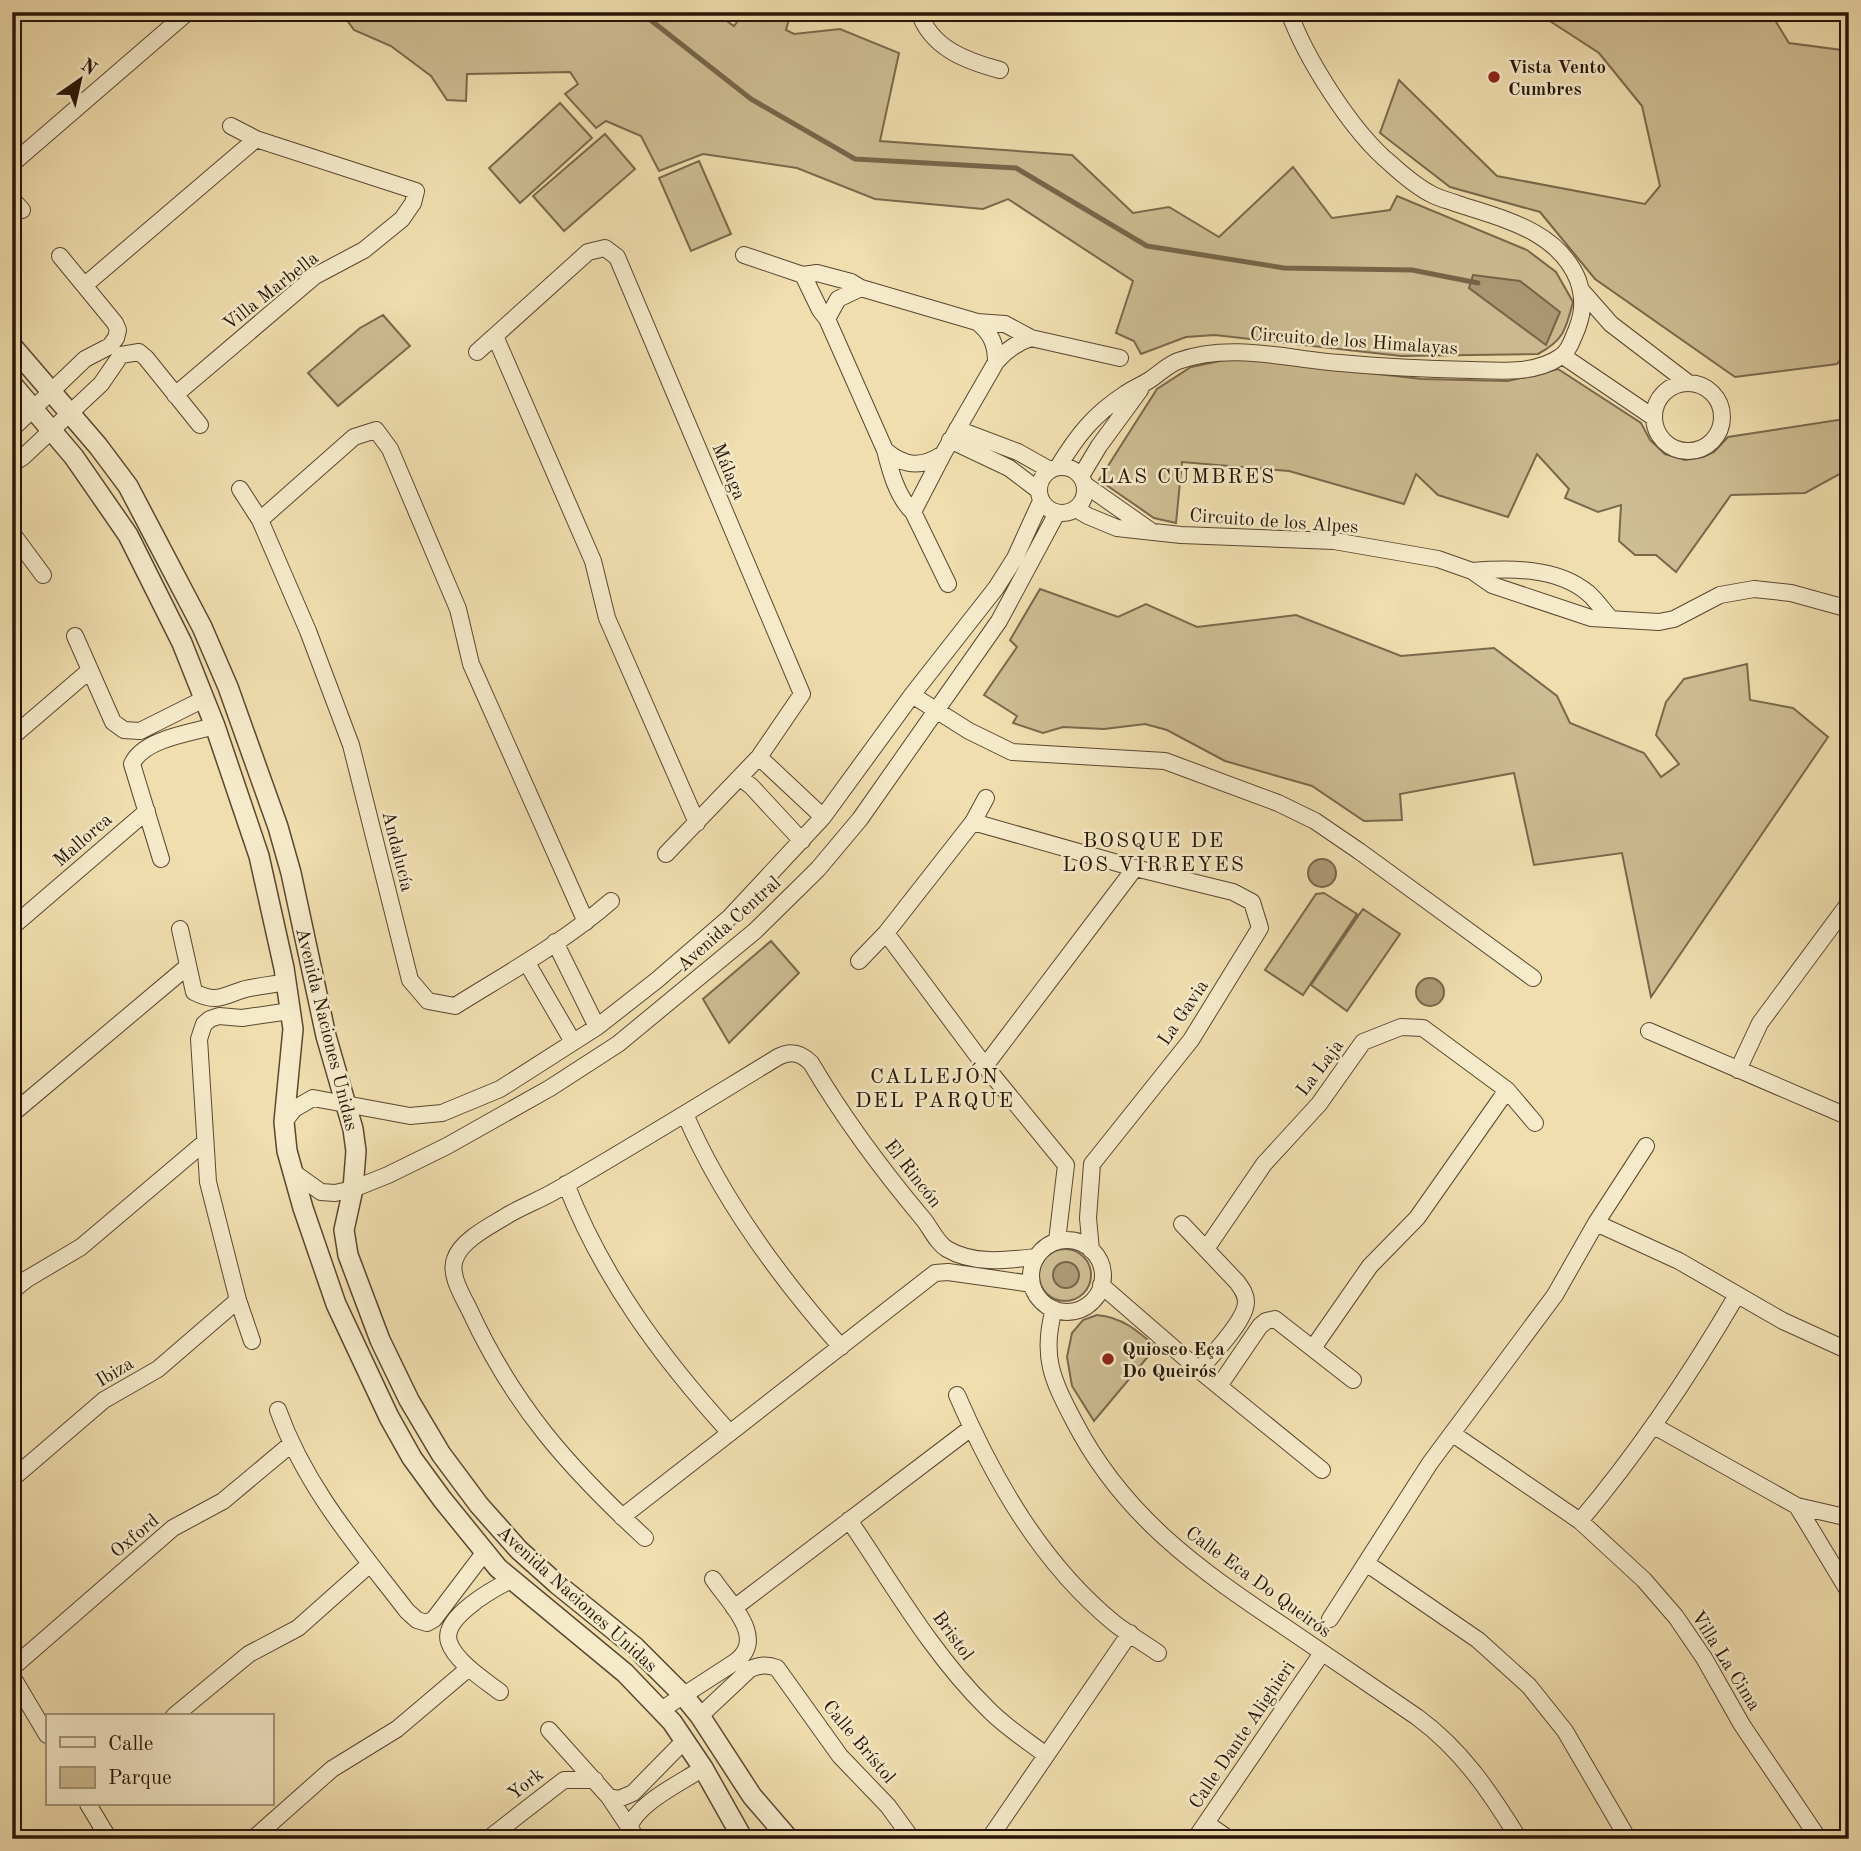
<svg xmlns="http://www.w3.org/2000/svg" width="1861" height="1851" font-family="'Old Standard TT',serif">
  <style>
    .green { fill: #cebc92; stroke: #7a684c; stroke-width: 2 }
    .water { fill: #ac9a75; stroke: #776549; stroke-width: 2 }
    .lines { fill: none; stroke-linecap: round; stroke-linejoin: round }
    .stream { stroke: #776549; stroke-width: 5 }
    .minor-casing { stroke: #594731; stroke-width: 18 }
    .tertiary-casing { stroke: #594731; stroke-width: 22 }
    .minor { stroke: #f5eaca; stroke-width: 16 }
    .tertiary { stroke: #f5eaca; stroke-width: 19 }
    .poi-dot { fill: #8f2418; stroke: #f5eaca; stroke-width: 2.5 }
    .labels { text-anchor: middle; stroke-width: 5; stroke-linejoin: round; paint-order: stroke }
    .poi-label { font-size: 19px; font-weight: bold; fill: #271507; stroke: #f5eaca; text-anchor: start }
    .street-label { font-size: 19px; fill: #271507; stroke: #f5eaca }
    .neighbourhood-label { font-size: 21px; letter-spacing: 2px; fill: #271507; stroke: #f5eaca }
  </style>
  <rect width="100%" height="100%" fill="#f0deae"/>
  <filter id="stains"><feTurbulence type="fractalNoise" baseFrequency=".00286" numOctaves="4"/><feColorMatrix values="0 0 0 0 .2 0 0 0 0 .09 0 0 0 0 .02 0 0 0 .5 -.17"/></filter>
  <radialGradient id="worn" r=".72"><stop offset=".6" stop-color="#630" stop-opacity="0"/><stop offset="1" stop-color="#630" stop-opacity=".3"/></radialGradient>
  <path class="green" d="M341,12H714L734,26L744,12H791L786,30L794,34L840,29L899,53L880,141L1072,155L1133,213L1169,207L1219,237L1293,167L1332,218L1390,210L1397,196L1527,250L1556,272L1573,302C1566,329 1564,340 1538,354L1401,356L1215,335L1186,337L1141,354L1134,341L1116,333L1133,281L1008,199L983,209L875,199L797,168L703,154L659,171L641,136L606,121L596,128L565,94L578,84L570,72L467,74L466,101L447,100L431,76L391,46L354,30Z
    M1536,12H1770L1789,43L1849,51V348L1837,364L1735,377L1595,279L1540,212L1450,187L1380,133L1399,80L1497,176L1645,204L1660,186L1642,106L1599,53Z
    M560,103L592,138L520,203L489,168Z
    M605,134L635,169L564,231L533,196Z
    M699,161L731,234L691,251L659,178Z
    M383,315L410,346L338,406L308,373L360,328Z
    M1234,358L1422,379L1508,381L1558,369L1641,423L1650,440L1665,454L1685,460L1703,457L1714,452L1728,437L1845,419L1843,395L1849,393V469L1805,493L1731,495L1676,572L1656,555H1635L1619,541L1621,505L1598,512L1565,498L1569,489L1537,454L1508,517L1438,495L1416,474L1404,504L1289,471L1182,462L1176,523L1154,518L1099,480L1157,389L1191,367Z
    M1040,589L1118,617L1146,604L1197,627L1296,615L1401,656L1494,648L1557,696L1570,723L1644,753L1661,777L1679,764L1656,735L1666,702L1684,679L1747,664L1750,700L1793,708L1828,737L1651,997L1622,853L1534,865L1514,773L1400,794L1402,820L1364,821L1312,786L1225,761L1167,730L1145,724L1104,729L1063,727L1043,733L1013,723L1017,716L984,695L1017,647L1010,640Z
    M1324,893L1357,914L1303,995L1265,970L1316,894Z
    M1363,909L1400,934L1347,1011L1311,985Z
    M771,941L799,973L729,1043L703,999Z
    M1039 1275a26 26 0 1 1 52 0a26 26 0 1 1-52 0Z
    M1097,1315C1122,1317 1138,1331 1156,1347L1094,1421L1072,1386L1067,1357L1072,1333L1083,1320Z"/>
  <path class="water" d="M1473,275L1520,281L1560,312L1546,345L1469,288Z
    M1308 873a14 14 0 1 1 28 0a14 14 0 1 1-28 0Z
    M1416 992a14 14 0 1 1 28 0a14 14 0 1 1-28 0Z
    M1053 1275a13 13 0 1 1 26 0a13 13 0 1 1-26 0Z"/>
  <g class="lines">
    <path class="stream" d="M648,18L751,99L855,159L1016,168L1147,246L1284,268L1412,270L1478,283"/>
    <defs>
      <path id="minor" d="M919,12C931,48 966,61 1000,70
        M12,164L188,12
        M12,199L22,210
        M744,255L803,275L817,273L851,282L861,288L977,322L1005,324L1031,338L1120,358
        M803,275L820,310L827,319L885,450C890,470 897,497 913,512L948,584
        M85,285L256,139
        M1581,290L1611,324L1687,382
        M827,319L838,299L861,288
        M977,322C991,333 996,344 996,362
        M495,336L593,561L607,618L697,823
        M477,352L588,252L605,248L617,257L802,694L759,757L666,854
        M1563,356L1653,417
        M1654 417a34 34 0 1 1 68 0a34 34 0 1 1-68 0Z
        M175,395L315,276L364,250L402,219L413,203L416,191L256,139L231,126
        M12,429L85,359L110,346L116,338L118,330L115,323L60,256
        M957,429L1018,452L1050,470
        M950,440L1009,468L1038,490
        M885,450C904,467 922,468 943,454
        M12,464L23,457L101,384L121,355L139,352L146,358L200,425
        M1039 490a23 23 0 1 1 46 0a23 23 0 1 1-46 0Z
        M1058,467C1077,436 1093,415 1125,394C1132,389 1140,386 1148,381C1158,375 1167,365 1178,361C1231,342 1287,359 1340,363C1384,367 1428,369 1472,370C1501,371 1535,374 1560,357C1567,353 1571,344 1574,336C1583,316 1585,301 1578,280C1558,231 1504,219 1458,204C1450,201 1441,199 1433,195C1419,188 1403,175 1391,164C1352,132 1306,59 1289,12
        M1081,476L1099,446L1140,390
        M1084,484L1151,531
        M240,489L260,520L308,631L351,745L410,980L428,1001L455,1006C508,973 564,942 611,901
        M1076,509L1088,516L1117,528L1181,535L1334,541L1438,559L1472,571L1492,585L1591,618L1659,622L1674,619L1720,595L1754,589L1791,593L1849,609
        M913,512L943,454L996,362C1006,350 1016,343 1031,338
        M260,520L354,437L376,430L390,449L458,609L471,664L586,922
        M12,533L43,575
        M1472,571C1510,568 1557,567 1588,593C1596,600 1603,610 1610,618
        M75,636L113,722L124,730L140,731L204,699
        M912,695L969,731L1012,752L1165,761L1278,803L1315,821L1359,851L1533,978
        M12,737L90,670
        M759,757L823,817
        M740,778L751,786L802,841
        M973,822L1135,868L1233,892L1252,902L1260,928L1191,1040L1092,1164L1088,1218L1091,1250
        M161,859L132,764C143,739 190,733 215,726
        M12,927L147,811
        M180,929L194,992C216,1003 221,997 242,990C256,986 272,985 286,982
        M886,933L985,1066L1066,1165L1057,1241
        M555,942L597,1027
        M859,961L886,933L973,822L986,798
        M527,963L573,1042
        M1649,1031L1849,1117
        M985,1066L1135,868
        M1738,1070L1760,1023L1849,903
        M12,1114L188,966
        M685,1114C722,1200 779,1277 841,1347
        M284,1122L294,1109L313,1098L410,1116L442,1113L500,1089L597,1027L657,980L730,917L823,817L912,695L996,588L1015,558L1041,501
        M293,1172L321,1192L335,1193L353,1189L388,1175L447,1146L550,1088L618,1044L755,931L818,869L860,819L999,621L1057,513
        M566,1184C603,1279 662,1358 730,1433
        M1596,1223L1679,1261L1783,1321L1849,1351
        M1182,1224L1237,1282C1242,1289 1246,1294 1246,1302C1246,1321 1211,1356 1199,1370
        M1031 1276a36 36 0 1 1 72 0a36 36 0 1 1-72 0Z
        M1206,1249L1264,1164L1319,1104L1363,1042L1401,1027L1423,1028L1507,1090L1535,1123
        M1101,1285L1199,1370L1322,1470
        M12,1291L27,1279L81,1247L205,1142
        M1054,1309C1041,1356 1052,1379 1074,1421C1123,1516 1198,1569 1285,1627C1329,1657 1373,1687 1417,1717C1462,1750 1490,1792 1519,1839
        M252,1341L238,1300L208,1182L199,1039L204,1024L210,1019L219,1016L242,1018L290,1011
        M1313,1348L1370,1266L1417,1218L1507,1090
        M1219,1386L1260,1326L1266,1321L1275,1319L1353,1380
        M957,1395C994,1480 1041,1563 1114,1623C1128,1634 1144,1643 1158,1653
        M278,1410C306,1488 357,1546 407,1611L417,1620L427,1623L434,1619L484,1553
        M1654,1426L1797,1506L1849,1518
        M1453,1434L1580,1521L1644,1580L1676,1617L1704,1658L1742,1725L1819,1839
        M12,1479L104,1400L158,1369L238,1300
        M1797,1506L1849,1592
        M622,1517L935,1273L948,1272L1032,1284
        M849,1520C892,1583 932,1654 987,1708C1004,1726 1026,1740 1046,1755
        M1580,1521C1640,1450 1690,1375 1737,1295
        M645,1538C568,1467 513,1405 469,1309C462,1295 449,1274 455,1259C461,1241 488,1227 503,1218C520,1207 538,1201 555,1191C630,1148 704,1102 778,1057C791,1050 801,1053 811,1063C844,1119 882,1170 924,1220C931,1229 937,1243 947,1249C974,1265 1008,1260 1036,1257
        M1366,1563L1478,1640L1529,1686L1565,1731L1628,1839
        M734,1608L971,1428
        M1330,1619L1430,1463L1555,1295L1596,1223L1646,1146
        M12,1668L173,1528L223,1501L290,1445
        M12,1676L47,1735
        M500,1692C484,1680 455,1661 449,1642C441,1618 493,1589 511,1580
        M661,1710L735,1662C768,1638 729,1603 713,1579
        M174,1716L249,1654L298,1628L370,1564
        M700,1716L750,1669C760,1665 767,1664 777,1668L840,1756L888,1806L912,1839
        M549,1730L609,1797L637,1839
        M609,1797L619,1799L633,1793L685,1740
        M88,1804L109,1839
        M1206,1823L1229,1839
        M629,1828C637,1803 681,1783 703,1768
        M253,1839L332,1769L397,1729L469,1668
        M488,1839L564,1780H595
        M989,1839L1130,1633
        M1195,1839L1322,1653"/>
      <path id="tertiary" d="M12,346L98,446L128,486L202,627L228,687L278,827L291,873L326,1036L353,1129L356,1151L353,1189L344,1230L348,1255L380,1340L409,1400L441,1454L479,1505L519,1550L557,1584L635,1647L683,1695L700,1716L752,1796L789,1839
        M12,384L74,457L128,535L182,643L215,726L259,856L284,968L293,1029L284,1122L287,1151L303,1208L336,1304L389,1417L412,1458L442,1499L498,1568L625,1673L672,1722L703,1768L743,1839"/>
    </defs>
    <use href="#minor" class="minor-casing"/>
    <use href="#tertiary" class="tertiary-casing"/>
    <use href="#minor" class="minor"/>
    <use href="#tertiary" class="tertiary"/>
  </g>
  <g class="poi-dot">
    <circle cx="1494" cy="77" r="7"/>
    <circle cx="1108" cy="1359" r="7"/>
  </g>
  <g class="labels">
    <g class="poi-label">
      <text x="1508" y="73">Vista Vento<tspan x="1508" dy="22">Cumbres</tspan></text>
      <text x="1122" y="1355">Quiosco Eça<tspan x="1122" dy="22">Do Queirós</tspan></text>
    </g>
    <g class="street-label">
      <text transform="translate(270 290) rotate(-38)" y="7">Villa Marbella</text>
      <text transform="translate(1354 340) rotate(4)" y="7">Circuito de los Himalayas</text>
      <text transform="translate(730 471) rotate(67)" y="7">Málaga</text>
      <text transform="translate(1274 520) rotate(4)" y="7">Circuito de los Alpes</text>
      <text transform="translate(82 839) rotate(-41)" y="7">Mallorca</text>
      <text transform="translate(399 851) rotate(76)" y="7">Andalucía</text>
      <text transform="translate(728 923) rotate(-42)" y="7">Avenida Central</text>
      <text transform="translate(1182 1012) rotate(-56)" y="7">La Gavia</text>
      <text transform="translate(328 1029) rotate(76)" y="7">Avenida Naciones Unidas</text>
      <text transform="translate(1319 1067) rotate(-53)" y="7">La Laja</text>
      <text transform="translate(914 1173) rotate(52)" y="7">El Rincón</text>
      <text transform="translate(114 1371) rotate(-31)" y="7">Ibiza</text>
      <text transform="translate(134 1535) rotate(-40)" y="7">Oxford</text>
      <text transform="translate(1259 1581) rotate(36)" y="7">Calle Eca Do Queirós</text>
      <text transform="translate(578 1598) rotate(42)" y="7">Avenida Naciones Unidas</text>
      <text transform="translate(954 1635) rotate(54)" y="7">Bristol</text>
      <text transform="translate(1727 1660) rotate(58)" y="7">Villa La Cima</text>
      <text transform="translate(1241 1734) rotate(-56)" y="7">Calle Dante Alighieri</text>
      <text transform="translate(860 1741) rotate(50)" y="7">Calle Brístol</text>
      <text transform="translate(525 1783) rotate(-38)" y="7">York</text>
    </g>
    <g class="neighbourhood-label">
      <text x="1188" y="483">LAS CUMBRES</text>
      <text x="1154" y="847">BOSQUE DE<tspan x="1154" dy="24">LOS VIRREYES</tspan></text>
      <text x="935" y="1083">CALLEJÓN<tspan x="935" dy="24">DEL PARQUE</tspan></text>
    </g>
  </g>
  <rect width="1861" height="1851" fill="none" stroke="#f0deae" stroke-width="42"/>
  <rect x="14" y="14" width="1833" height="1823" fill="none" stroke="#271507" stroke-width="3.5"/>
  <rect x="21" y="21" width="1819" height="1809" fill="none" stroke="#271507" stroke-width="2"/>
  <rect x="46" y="1714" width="228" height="91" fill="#f5eaca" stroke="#a3957c" stroke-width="2"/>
  <rect x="60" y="1737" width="35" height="10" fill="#f5eaca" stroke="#a3957c" stroke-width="2"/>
  <text x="108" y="1750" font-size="21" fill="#271507">Calle</text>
  <rect x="60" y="1767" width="35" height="21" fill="#cebc92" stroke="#a3957c" stroke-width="2"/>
  <text x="108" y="1784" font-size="21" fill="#271507">Parque</text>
  <g transform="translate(80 80) rotate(34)" stroke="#f5eaca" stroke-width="5" paint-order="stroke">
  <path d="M0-5L12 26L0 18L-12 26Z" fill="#271507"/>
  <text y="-10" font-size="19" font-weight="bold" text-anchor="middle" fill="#271507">N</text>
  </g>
  <rect width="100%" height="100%" filter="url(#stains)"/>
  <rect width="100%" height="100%" fill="url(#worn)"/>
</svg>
